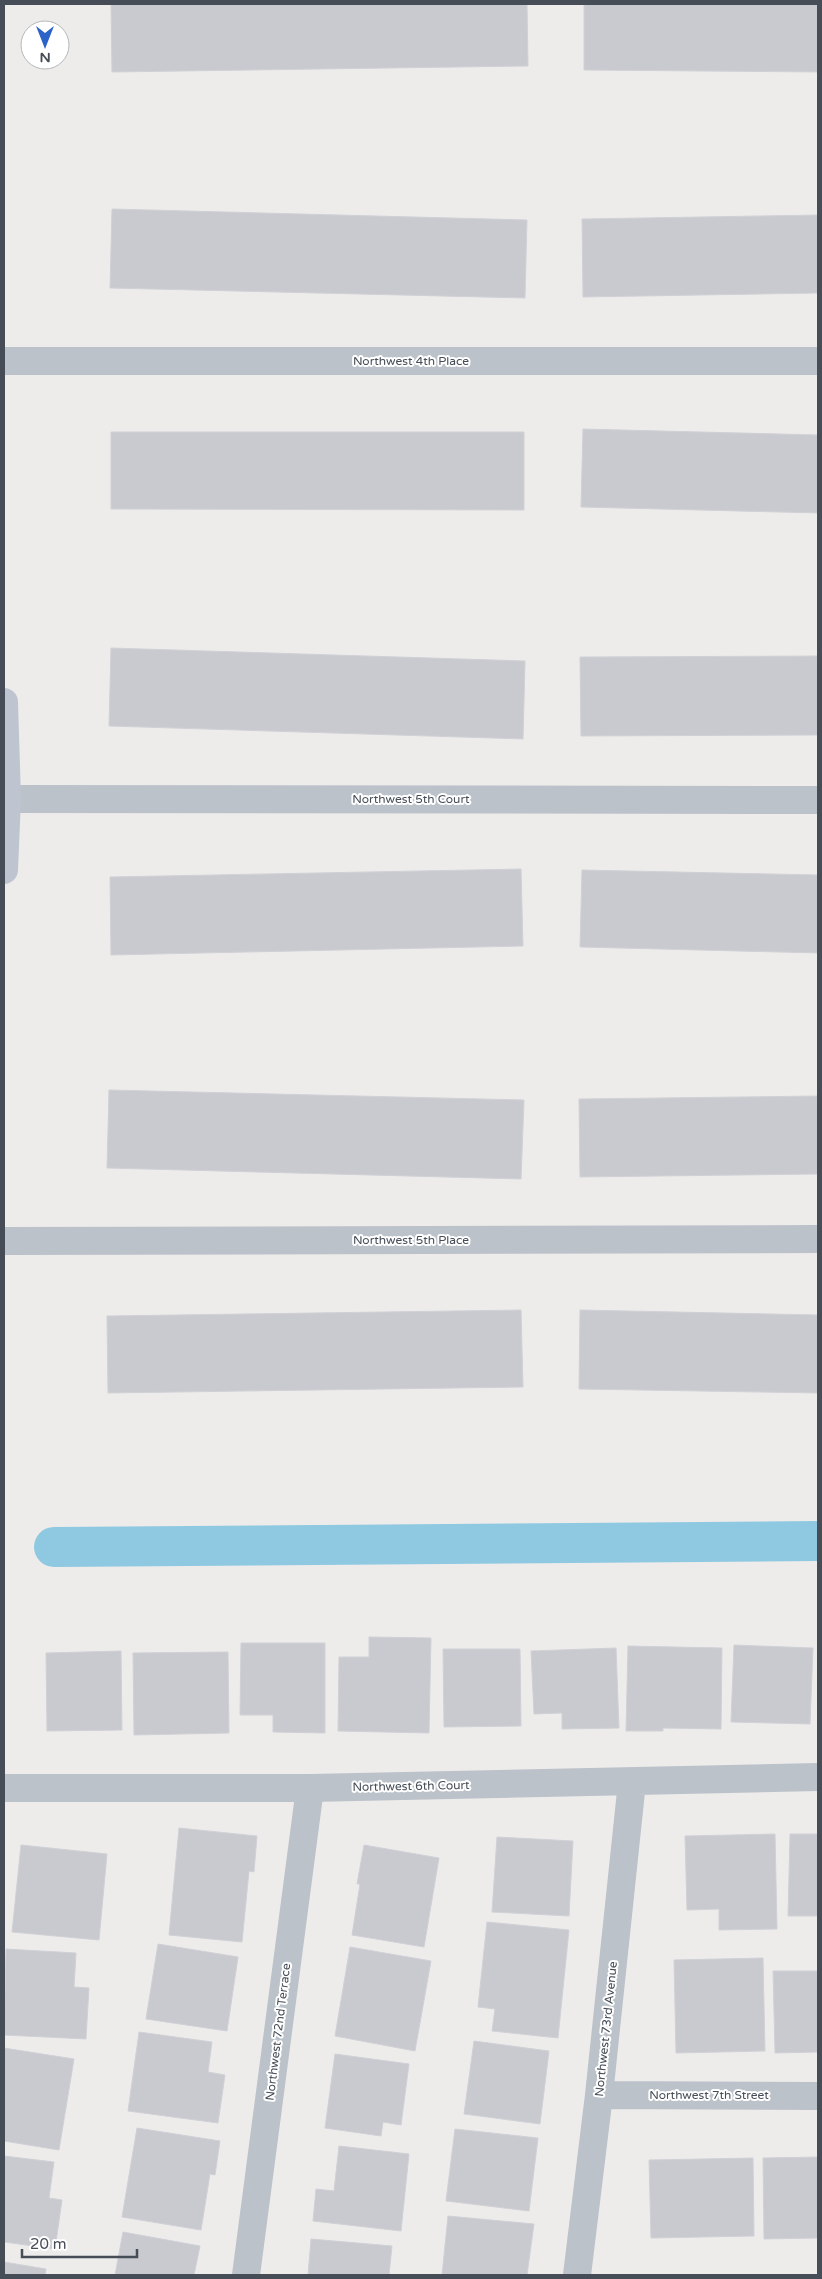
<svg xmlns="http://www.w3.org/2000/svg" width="822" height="2279" font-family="'Varela Round',sans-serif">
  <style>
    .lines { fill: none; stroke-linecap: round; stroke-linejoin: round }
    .canal { stroke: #8fc9e1; stroke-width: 40 }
    .building { fill: #c9cad0; stroke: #d0d1d6 }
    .minor { stroke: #bbc2c9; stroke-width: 28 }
    .secondary { stroke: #bec5d0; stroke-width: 28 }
    .labels { text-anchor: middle; stroke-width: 4; stroke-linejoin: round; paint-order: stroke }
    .street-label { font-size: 12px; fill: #464d56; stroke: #fff }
  </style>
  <rect width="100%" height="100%" fill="#eeeceb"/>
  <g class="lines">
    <path class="canal" d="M54,1547L818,1541"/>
  </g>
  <path class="building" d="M111,4H527L528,66L112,72Z
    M584,4H818V72L584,70Z
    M112,209L527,220L525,298L110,288Z
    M818,215V293L583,297L582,219Z
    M583,429L818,435V513L581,507Z
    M111,432H524V510L111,509Z
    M111,648L525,661L523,739L109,726Z
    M818,656V735L581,736L580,657Z
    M521,869L523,946L111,955L110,877Z
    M582,870L818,875V953L580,947Z
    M109,1090L524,1100L521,1179L107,1168Z
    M818,1096V1174L580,1177L579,1099Z
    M521,1310L523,1387L108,1393L107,1316Z
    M580,1310L818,1315V1393L579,1389Z
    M369,1637L431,1638L429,1733L338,1731L339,1657H369Z
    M241,1643H325V1733L273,1732V1715H240Z
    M734,1645L813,1648L810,1724L731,1722Z
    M628,1646L722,1648L721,1729L663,1728V1731H626Z
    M616,1648L619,1728L562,1729V1713L534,1714L531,1651Z
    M443,1649H520L521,1726L444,1727Z
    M121,1651L122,1730L47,1731L46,1653Z
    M228,1652L229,1733L134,1735L133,1653Z
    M179,1828L257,1836L254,1872L249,1871L242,1942L169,1935Z
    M775,1834L777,1929L719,1930V1909L687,1910L685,1836Z
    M790,1834H818V1916H788Z
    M497,1837L573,1841L569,1916L492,1912Z
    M21,1845L107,1854L99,1940L12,1932Z
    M364,1845L439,1858L424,1947L352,1935L360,1884H357Z
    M487,1922L569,1930L558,2038L492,2031L495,2009L478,2007Z
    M158,1944L238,1957L227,2031L146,2019Z
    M350,1947L431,1961L415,2051L335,2036Z
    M6,1949L76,1953L74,1987L89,1988L86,2039L4,2035Z
    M763,1958L765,2051L676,2053L674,1960Z
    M773,1971H818V2052L775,2053Z
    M139,2032L212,2042L208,2072L225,2075L218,2123L128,2111Z
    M474,2041L549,2051L540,2124L464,2114Z
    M4,2048L74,2059L59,2150L4,2141Z
    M335,2054L409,2064L401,2125L383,2122L381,2136L325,2128Z
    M137,2128L220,2141L215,2175L210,2174L201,2230L122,2217Z
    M455,2129L538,2138L529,2211L446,2201Z
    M339,2146L409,2154L401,2231L313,2221L316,2189L334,2191Z
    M4,2156L54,2162L49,2198L62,2200L55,2249L4,2242Z
    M818,2157V2238L764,2239L763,2158Z
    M753,2158L754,2236L651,2238L649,2160Z
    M448,2216L534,2224L527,2275H442Z
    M123,2232L200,2246L194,2275H115Z
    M311,2239L392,2246L389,2275H308Z
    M4,2262L46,2269L45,2275H4Z"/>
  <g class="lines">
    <path class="minor" d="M4,361H818
      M4,799L818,800
      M4,1241L818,1239
      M4,1788H310L818,1777
      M599,2095L818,2096
      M246,2275L310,1788
      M577,2275L599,2095L632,1782"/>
    <path class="secondary" d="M4,702L7,799L4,870"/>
  </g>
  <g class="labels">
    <g class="street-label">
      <text x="411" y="365">Northwest 4th Place</text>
      <text x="411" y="803">Northwest 5th Court</text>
      <text x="411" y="1244">Northwest 5th Place</text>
      <text transform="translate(411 1786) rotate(-1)" y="4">Northwest 6th Court</text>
      <text transform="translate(606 2029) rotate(-84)" y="4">Northwest 73rd Avenue</text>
      <text transform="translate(278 2032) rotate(-83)" y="4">Northwest 72nd Terrace</text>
      <text x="709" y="2099">Northwest 7th Street</text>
    </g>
  </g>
  <rect width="822" height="2279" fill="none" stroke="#464d56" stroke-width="10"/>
  <g transform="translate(45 45) rotate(180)"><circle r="24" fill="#ffffff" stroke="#b5b8bb"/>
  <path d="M0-4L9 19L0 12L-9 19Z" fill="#2c63c8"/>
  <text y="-8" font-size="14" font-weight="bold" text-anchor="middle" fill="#464d56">N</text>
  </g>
  <path d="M22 2249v8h115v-8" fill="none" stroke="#464d56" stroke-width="2.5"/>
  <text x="30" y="2249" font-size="15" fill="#464d56" stroke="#ffffff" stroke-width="4" paint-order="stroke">20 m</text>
</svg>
